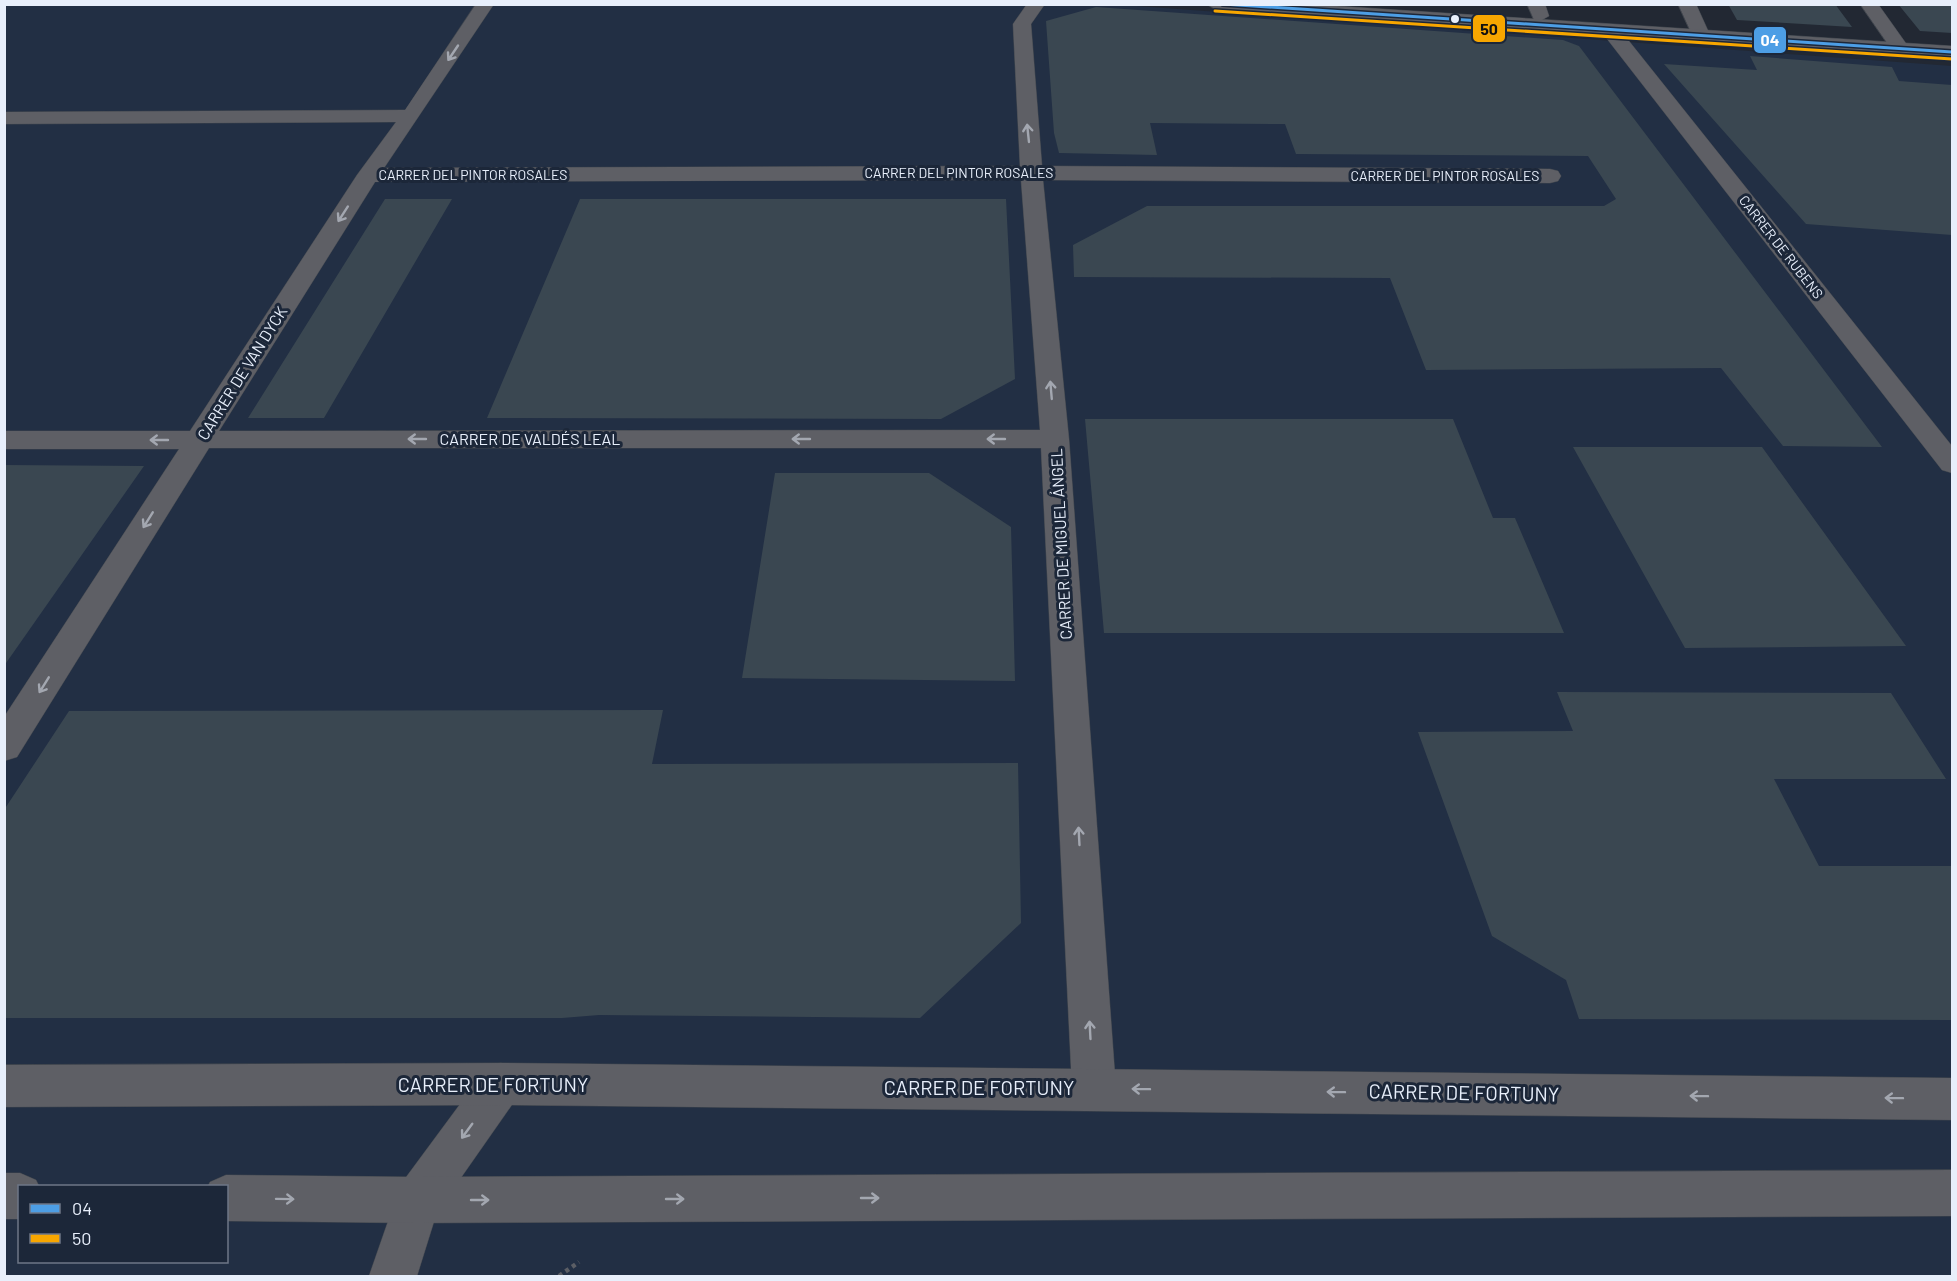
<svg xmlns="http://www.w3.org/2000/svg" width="1957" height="1281" font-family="Barlow,sans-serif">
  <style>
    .built { fill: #222f44; fill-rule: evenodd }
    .building { fill: #3a4751 }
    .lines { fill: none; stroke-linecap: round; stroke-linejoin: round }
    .pedestrian-casing { stroke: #3f454d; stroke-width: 1 }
    .minor-casing { stroke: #3f454d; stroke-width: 1 }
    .tertiary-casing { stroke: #3f454d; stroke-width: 1 }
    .path { stroke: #5b5e65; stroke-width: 4.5; stroke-dasharray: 4 4; stroke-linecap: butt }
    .pedestrian { fill: #5e5f65; fill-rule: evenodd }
    .minor { fill: #5e5f65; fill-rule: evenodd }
    .tertiary { fill: #5e5f65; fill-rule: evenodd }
    .bus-1-casing { stroke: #1c2739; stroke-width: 6 }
    .bus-2-casing { stroke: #1c2739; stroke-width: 6 }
    .bus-1 { stroke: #4d9ee5; stroke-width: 3 }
    .bus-2 { stroke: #f7a600; stroke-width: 3 }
    .oneway { stroke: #a3a7b0 }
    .bus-dot { fill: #e8effb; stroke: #1c2739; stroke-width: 2 }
    .labels { text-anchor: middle; stroke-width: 6; stroke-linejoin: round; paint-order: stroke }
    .far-street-label { font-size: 14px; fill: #e8effb; stroke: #1c2739 }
    .street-label { font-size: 16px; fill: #e8effb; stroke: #1c2739 }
    .near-street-label { font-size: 20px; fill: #e8effb; stroke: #1c2739 }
    .line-badge { stroke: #1c2739; stroke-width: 2 }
    .badge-label { font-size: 16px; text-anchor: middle; font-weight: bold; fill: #fff }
    .pale-badge-label { font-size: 16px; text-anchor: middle; font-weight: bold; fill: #111 }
  </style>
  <rect width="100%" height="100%" fill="#222833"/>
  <path class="built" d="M1110,4L1952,66V1276H5V5ZM20,1186H226V1262H20Z"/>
  <path class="building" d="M1728,4H1835L1852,27L1737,20Z
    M1898,4H1952V33L1920,31Z
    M1096,7L1563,40L1579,46L1882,447L1783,446L1721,368L1426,370L1390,278L1074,277L1073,245L1147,206H1604L1616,199L1588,156L1296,154L1285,124L1150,123L1157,155L1059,153L1054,133L1046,21Z
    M1750,56L1892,67L1899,81L1952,85V235L1806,224L1664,64L1757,70Z
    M385,199H452L324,418H248Z
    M580,199H1006L1015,379L941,419L487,418Z
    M1085,419H1453L1493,518H1515L1564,633H1104Z
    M1573,447H1762L1906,646L1685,648Z
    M4,465L144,466L4,666Z
    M775,473H929L1011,527L1015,681L742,678Z
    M1557,692L1891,693L1946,779H1774L1819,866H1952V1020L1579,1019L1566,980L1492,936L1418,732L1573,731Z
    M663,710L652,764L1018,763L1021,923L920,1018L599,1015L562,1018H4V810L69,711Z"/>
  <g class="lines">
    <defs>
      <path id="pedestrian" d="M1527,4H1545L1549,16L1540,21L1534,20Z"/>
      <path id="minor" d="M476,4H494L384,168L1020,166L1013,24L1027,4H1045L1031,24L1042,166L1550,169L1558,171L1561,176L1558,181L1550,183L1043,180L1069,439L1116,1089L1109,1104L1094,1110L1079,1104L1072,1089L1041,448H209L17,757L4,761V717L179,449H4V431H190L357,175L396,122L5,124L4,112L405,110ZM1021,180L1040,430L219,431L375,182Z
        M1678,4H1696L1710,35L1708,39H1694Z
        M1860,4H1878L1910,49L1908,53H1894Z
        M501,1063L516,1069L523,1084L516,1099L437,1212L417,1276H369L401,1184L486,1069Z"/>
      <path id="tertiary" d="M1206,4H1306L1952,46V58L1625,36L1952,446V473L1942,470L1604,35L1215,9Z
        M501,1063L1952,1078V1120L501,1105L4,1107V1065Z
        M1952,1170V1216L417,1223L226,1221V1186H208L210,1182L226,1175L417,1177Z
        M4,1173H20L36,1180L39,1186H20V1219H4Z"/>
    </defs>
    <use href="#pedestrian" class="pedestrian-casing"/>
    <use href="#minor" class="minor-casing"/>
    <use href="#tertiary" class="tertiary-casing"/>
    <path class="path" d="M559,1276L579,1262"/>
    <use href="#pedestrian" class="pedestrian"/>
    <use href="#minor" class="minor"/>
    <use href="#tertiary" class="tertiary"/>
    <defs>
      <path id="bus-1" d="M1223,4L1952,52"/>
      <path id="bus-2" d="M1215,11L1952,59"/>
    </defs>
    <use href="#bus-1" class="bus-1-casing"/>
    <use href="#bus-2" class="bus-2-casing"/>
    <use href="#bus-1" class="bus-1"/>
    <use href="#bus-2" class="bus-2"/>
  </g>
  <defs><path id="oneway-shaft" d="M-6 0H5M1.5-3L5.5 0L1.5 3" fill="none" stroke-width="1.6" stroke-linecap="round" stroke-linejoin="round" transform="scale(1.5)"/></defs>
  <g class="oneway">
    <use href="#oneway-shaft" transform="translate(453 53) rotate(124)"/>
    <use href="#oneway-shaft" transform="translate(1028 133) rotate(-96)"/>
    <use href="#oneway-shaft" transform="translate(343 214) rotate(123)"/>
    <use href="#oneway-shaft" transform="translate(1051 390) rotate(-95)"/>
    <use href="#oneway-shaft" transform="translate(417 439) rotate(180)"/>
    <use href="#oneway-shaft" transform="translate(801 439) rotate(180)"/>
    <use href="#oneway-shaft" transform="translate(996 439) rotate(180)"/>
    <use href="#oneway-shaft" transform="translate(159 440) rotate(180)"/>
    <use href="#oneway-shaft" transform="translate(148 520) rotate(122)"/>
    <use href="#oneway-shaft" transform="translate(44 685) rotate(122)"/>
    <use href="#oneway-shaft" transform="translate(1079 836) rotate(-93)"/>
    <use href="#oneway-shaft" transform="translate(1090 1030) rotate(-93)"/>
    <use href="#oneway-shaft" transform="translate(1141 1089) rotate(-179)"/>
    <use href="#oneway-shaft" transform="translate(1336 1092) rotate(-179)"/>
    <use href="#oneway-shaft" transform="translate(1699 1096) rotate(-179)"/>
    <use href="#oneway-shaft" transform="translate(1894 1098) rotate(-179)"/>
    <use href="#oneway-shaft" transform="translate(467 1131) rotate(126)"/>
    <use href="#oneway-shaft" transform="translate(870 1198)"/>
    <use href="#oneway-shaft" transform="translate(285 1199) rotate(1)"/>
    <use href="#oneway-shaft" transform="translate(675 1199)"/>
    <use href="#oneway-shaft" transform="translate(480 1200)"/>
  </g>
  <circle class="bus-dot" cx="1455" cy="19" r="5"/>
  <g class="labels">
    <g class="far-street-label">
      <text x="959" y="178">CARRER DEL PINTOR ROSALES</text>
      <text x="473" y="180">CARRER DEL PINTOR ROSALES</text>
      <text x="1445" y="181">CARRER DEL PINTOR ROSALES</text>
      <text transform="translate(1781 247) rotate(52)" y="5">CARRER DE RUBENS</text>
    </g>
    <g class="street-label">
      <text transform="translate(242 373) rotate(-58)" y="6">CARRER DE VAN DYCK</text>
      <text x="530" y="445">CARRER DE VALDÉS LEAL</text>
      <text transform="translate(1061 544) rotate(-93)" y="6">CARRER DE MIGUEL ÁNGEL</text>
    </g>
    <g class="near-street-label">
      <text x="493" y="1092">CARRER DE FORTUNY</text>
      <text x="979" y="1095">CARRER DE FORTUNY</text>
      <text transform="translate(1464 1093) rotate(1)" y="7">CARRER DE FORTUNY</text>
    </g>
  </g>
  <g class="line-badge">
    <rect x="1472" y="14" width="34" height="29" rx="6" fill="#f7a600"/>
    <rect x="1753" y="26" width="34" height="28" rx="6" fill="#4d9ee5"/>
  </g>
  <g class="badge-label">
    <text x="1770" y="46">04</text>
  </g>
  <g class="pale-badge-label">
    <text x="1489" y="35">50</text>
  </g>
  <rect width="1957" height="1281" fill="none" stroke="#e8effb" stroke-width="12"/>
  <rect x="18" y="1185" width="210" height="78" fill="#1c2739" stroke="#6e7787" stroke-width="1.5"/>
  <rect x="30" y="1204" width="30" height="9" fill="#4d9ee5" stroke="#6e7787" stroke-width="1.5"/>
  <text x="72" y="1215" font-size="18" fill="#e8effb">04</text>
  <rect x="30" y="1234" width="30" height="9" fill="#f7a600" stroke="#6e7787" stroke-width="1.5"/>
  <text x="72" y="1245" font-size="18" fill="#e8effb">50</text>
</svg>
